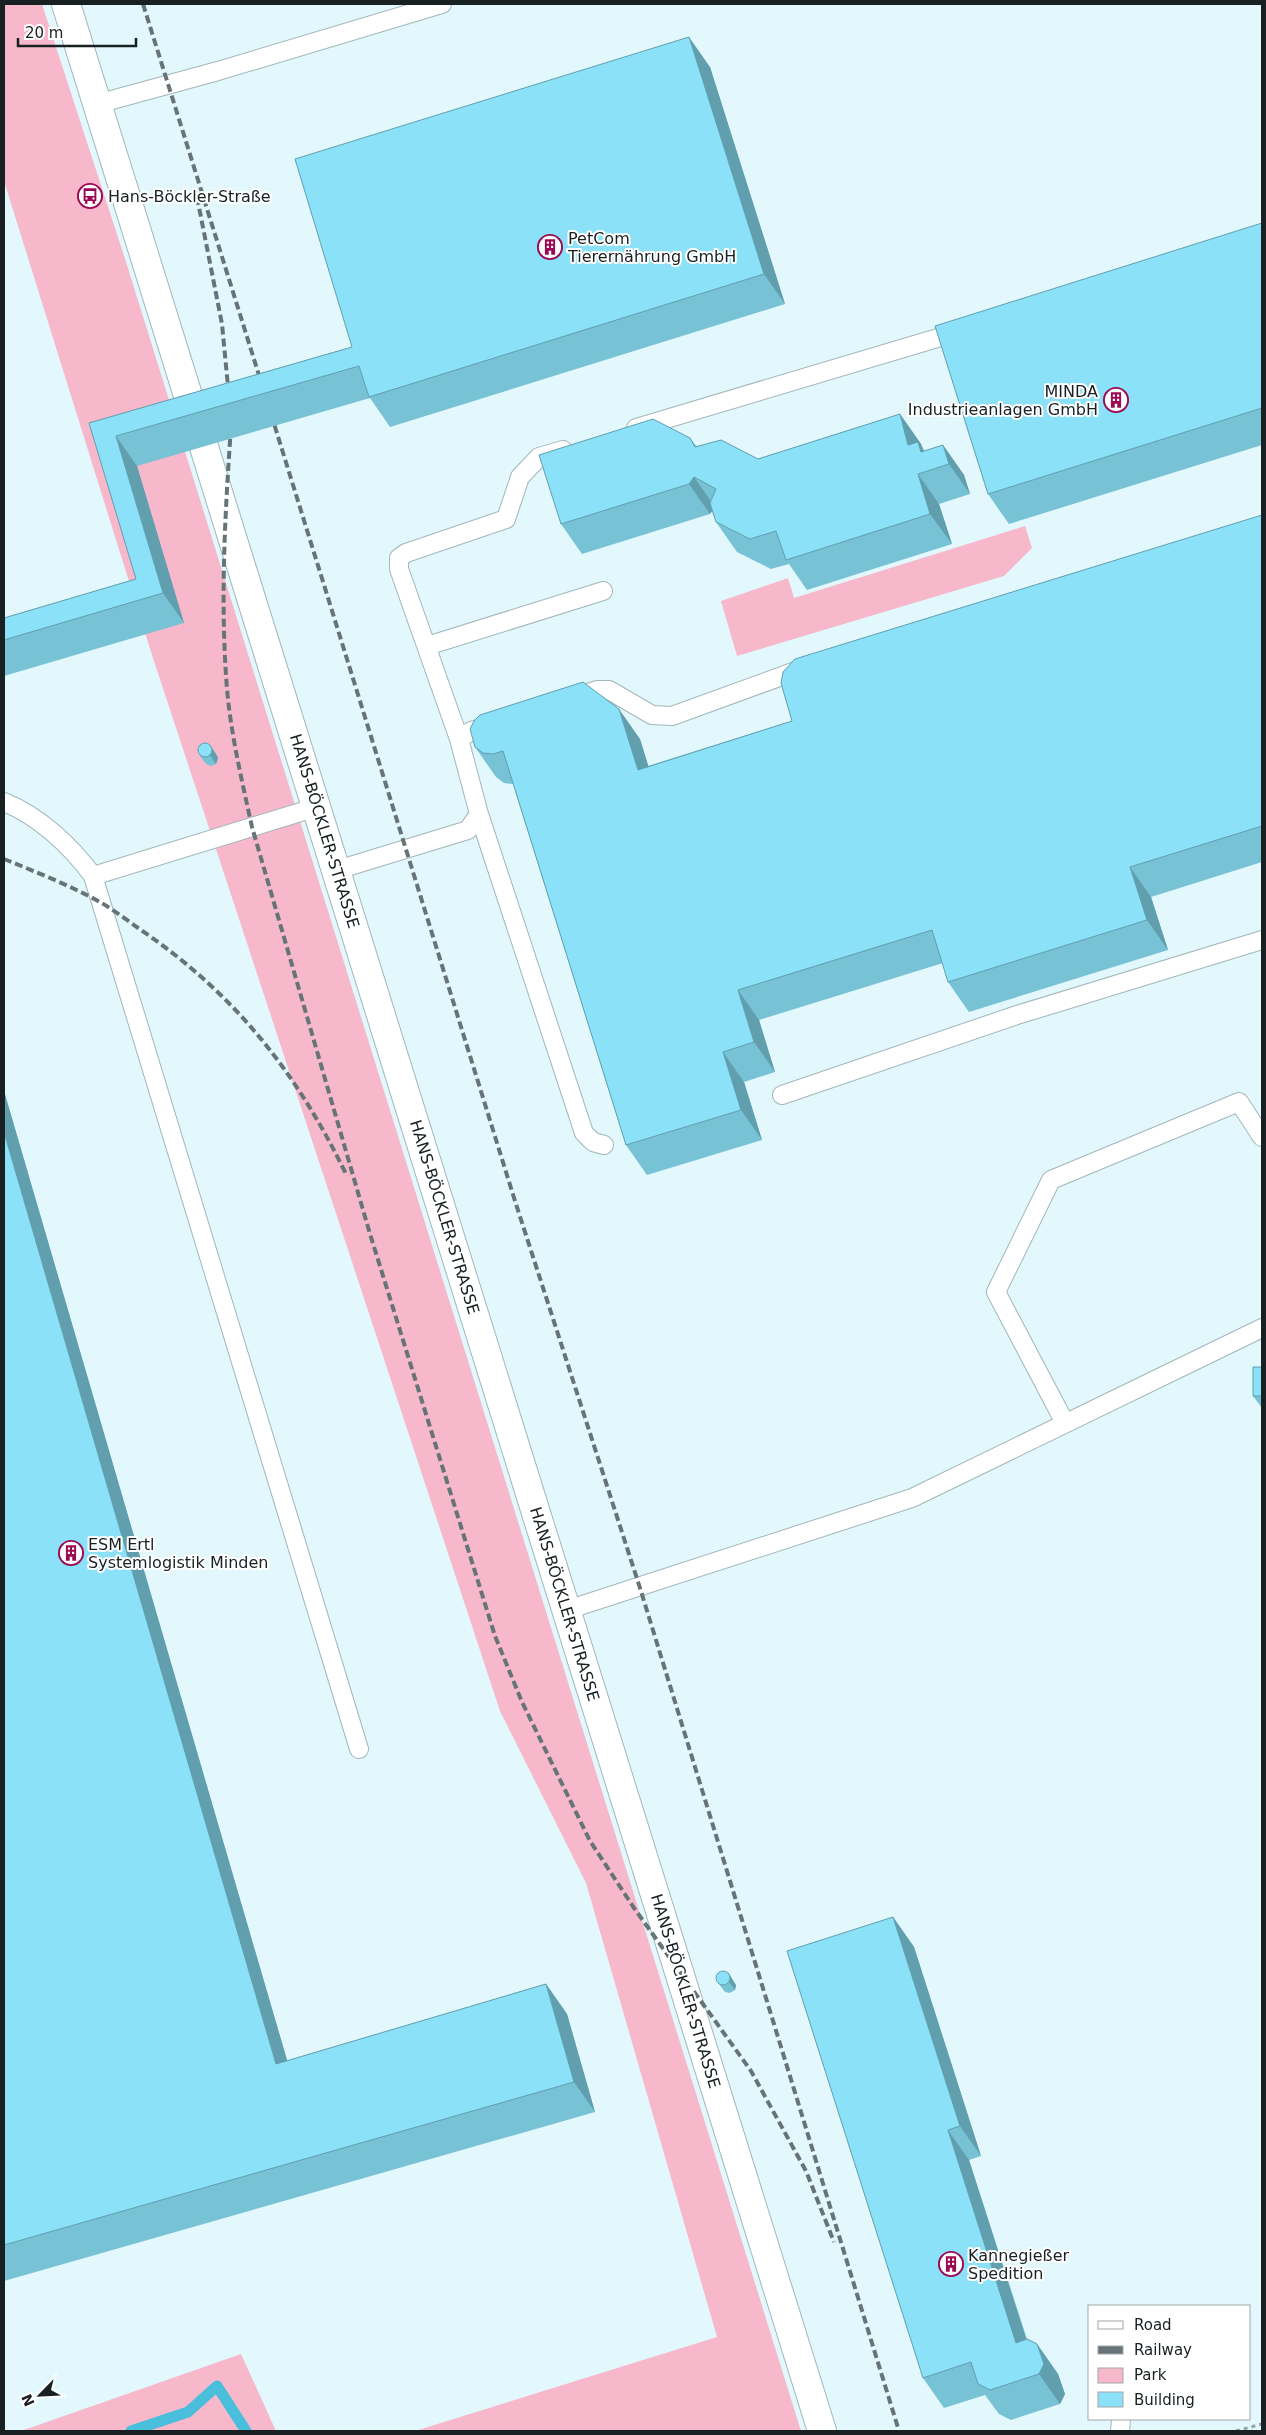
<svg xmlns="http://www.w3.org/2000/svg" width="1266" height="2435" font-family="'DejaVu Sans',sans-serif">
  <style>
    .green { fill: #f8b8cb }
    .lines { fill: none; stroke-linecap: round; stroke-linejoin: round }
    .stream { stroke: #49bfdb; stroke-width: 11 }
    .service-casing { stroke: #a2b6bb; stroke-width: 20 }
    .minor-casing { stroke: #a2b6bb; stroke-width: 30 }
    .path { stroke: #91a2a6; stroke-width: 3; stroke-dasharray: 4 4; stroke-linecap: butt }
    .service { stroke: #fff; stroke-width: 18 }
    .minor { stroke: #fff; stroke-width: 28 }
    .rail { stroke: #667377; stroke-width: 4; stroke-dasharray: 8 4; stroke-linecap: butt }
    .wall { fill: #78c2d5 }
    .shaded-wall { fill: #619eae }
    .building { fill: #8be1f8; stroke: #619eae }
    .labels { text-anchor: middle; stroke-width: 4; stroke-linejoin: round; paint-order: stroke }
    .poi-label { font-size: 16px; fill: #182022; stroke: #fff; text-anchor: start }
    .street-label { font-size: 16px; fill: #182022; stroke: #fff }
  </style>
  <rect width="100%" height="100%" fill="#e2f8fd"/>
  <path class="green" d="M4,4H42L127,265L801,2431H415L717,2337L586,1883L500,1711L151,652L4,181Z
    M1025,526L1032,548L1004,576L737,656L721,601L788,578L794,598Z
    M241,2354L276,2431H21Z"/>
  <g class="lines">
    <path class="stream" d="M131,2431L188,2412L217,2386L246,2431"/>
    <defs>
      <path id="service" d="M97,104L218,71L442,4
        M636,428L961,331
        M427,646L603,591
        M572,698L597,690H609L652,715L672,716L804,668
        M459,739L399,569V558L406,553L506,519L520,477L539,457L563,450
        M4,802C39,816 71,846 93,876
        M317,807L93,876L359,1749
        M479,814L584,1133L593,1142L604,1145
        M337,870L468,830L479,814L459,739L471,731L493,724
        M782,1095L1017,1015L1262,940
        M1065,1423L996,1292L1051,1180L1239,1102L1262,1137
        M567,1610L912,1498L1262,1328
        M1120,2431L1121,2419"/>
      <path id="minor" d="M66,4L822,2431"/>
    </defs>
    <use href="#service" class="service-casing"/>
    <use href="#minor" class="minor-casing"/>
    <path class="path" d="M1236,2431L1262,2424"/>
    <use href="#service" class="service"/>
    <use href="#minor" class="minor"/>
    <path class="rail" d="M143,4L263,388
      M197,197L222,324L229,397
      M271,414L515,1201L640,1588L899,2431
      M231,427C225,513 220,602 227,689C231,735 242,781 252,827L370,1234L495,1636L522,1702L590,1841L634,1908L751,2071L806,2171L834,2242
      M4,859C36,872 69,885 100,902C114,910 128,921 141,930C236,995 297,1073 347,1176"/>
  </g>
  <path class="wall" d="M710,67L785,304L390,427L370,398L137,466L184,623L4,676V618L136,579L89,423L352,347Z
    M1262,223V445L1009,524L988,494Z
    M900,414L921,444L924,451L943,445L964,475L970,494L939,504L952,544L807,590L789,564L771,569L737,552L716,522L712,511L710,514L582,554L561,524L690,438L697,447L758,459Z
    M1262,515V862L1151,897L1168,950L969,1012L948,982L943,963L759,1020L775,1072L744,1082L762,1140L647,1175L626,1145L513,784L504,783L496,777L475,747L640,739L648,766L792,721Z
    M210,745L216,754L218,758L216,764L211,766L206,764L200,756Z
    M4,1091L287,2061L546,1984L567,2014L595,2112L4,2281Z
    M1262,1367V1408L1253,1396Z
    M893,1917L914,1947L981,2156L969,2160L1027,2339L1037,2344L1058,2374L1065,2394L1060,2404L1011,2420L999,2414L985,2395L944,2408L923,2378Z
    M718,1974L736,1985L735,1990L730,1993L725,1992L719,1984Z"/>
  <path class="shaded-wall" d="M689,37L710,67L785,304L764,274Z
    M900,414L921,444L923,449L936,468L908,445Z
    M116,436L137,466L184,623L163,593Z
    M943,445L964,475L970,494L949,464Z
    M918,474L939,504L952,544L930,514Z
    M694,477L715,507L710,514L689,484Z
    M619,709L640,739L659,800L638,770Z
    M210,745L216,754L218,758L216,764L210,755Z
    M1130,867L1151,897L1168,950L1147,920Z
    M738,990L759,1020L775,1072L754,1042Z
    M723,1052L744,1082L762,1140L741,1110Z
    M4,1091L297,2094L276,2064L4,1132Z
    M893,1917L914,1947L981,2156L960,2126Z
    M728,1972L736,1985L735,1990L729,1982Z
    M546,1984L567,2014L595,2112L574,2082Z
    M948,2130L969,2160L1037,2373L1016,2343Z
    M1037,2344L1058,2374L1065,2394L1060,2404L1039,2374Z"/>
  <path class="building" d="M689,37L764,274L369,397L359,366L116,436L163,593L4,640V618L136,579L89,423L352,347L295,159Z
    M1262,223V408L988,494L935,326Z
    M900,414L908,445L918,442L921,452L943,445L949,464L918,474L930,514L786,560L776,531L750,539L716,522L710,503L716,489L694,477L689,484L561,524L539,455L653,419L690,438L695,447L721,440L758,459Z
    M1262,515V826L1130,867L1147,920L948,982L932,930L738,990L754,1042L723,1052L741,1110L626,1145L503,751L493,754L483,753L475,747L470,729L474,721L480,715L583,682L619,709L638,770L792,721L781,683L783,672L795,659Z
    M198 750a7 7 0 1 1 14 0a7 7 0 1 1-14 0Z
    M4,1132L276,2064L546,1984L574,2082L4,2245Z
    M1253,1367H1262V1396H1253Z
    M893,1917L960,2126L948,2130L1016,2343L1027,2339L1037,2344L1044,2364L1039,2374L990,2390L978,2384L971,2362L923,2378L787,1951Z
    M716 1978a7 7 0 1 1 14 0a7 7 0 1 1-14 0Z"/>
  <defs>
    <symbol id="bus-ring" viewBox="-11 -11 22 22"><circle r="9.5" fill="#fff" stroke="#9d0853" stroke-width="1.5"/><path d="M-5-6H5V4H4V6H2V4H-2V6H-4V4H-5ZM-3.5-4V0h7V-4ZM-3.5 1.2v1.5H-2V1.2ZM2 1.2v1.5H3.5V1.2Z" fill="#9d0853"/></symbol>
    <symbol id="building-ring" viewBox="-11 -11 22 22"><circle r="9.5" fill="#fff" stroke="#9d0853" stroke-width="1.5"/><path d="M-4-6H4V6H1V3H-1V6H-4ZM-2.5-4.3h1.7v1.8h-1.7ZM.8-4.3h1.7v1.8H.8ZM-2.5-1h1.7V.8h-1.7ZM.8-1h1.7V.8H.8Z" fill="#9d0853"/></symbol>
  </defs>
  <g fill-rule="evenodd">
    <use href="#bus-ring" x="76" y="182" width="28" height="28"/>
    <use href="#building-ring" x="536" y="233" width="28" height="28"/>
    <use href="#building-ring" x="1102" y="386" width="28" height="28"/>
    <use href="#building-ring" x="57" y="1539" width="28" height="28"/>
    <use href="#building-ring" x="937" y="2250" width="28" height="28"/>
  </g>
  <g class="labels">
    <g class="poi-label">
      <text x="108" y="202">Hans-Böckler-Straße</text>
      <text x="568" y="244">PetCom<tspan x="568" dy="18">Tierernährung GmbH</tspan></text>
      <text x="1098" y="397" text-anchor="end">MINDA<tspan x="1098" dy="18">Industrieanlagen GmbH</tspan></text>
      <text x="88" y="1550">ESM Ertl<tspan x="88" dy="18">Systemlogistik Minden</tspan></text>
      <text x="968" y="2261">Kannegießer<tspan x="968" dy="18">Spedition</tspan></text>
    </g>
    <g class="street-label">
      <text transform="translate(325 831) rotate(73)" y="6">HANS-BÖCKLER-STRASSE</text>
      <text transform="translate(445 1217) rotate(73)" y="6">HANS-BÖCKLER-STRASSE</text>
      <text transform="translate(565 1604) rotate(73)" y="6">HANS-BÖCKLER-STRASSE</text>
      <text transform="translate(686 1991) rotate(73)" y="6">HANS-BÖCKLER-STRASSE</text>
    </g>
  </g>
  <rect width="1266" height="2435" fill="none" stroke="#182022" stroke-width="10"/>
  <rect x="1088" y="2305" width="162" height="115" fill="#ffffff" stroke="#a3a6a7"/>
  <rect x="1098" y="2321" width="25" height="8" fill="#ffffff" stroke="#a3a6a7"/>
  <text x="1134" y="2330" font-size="15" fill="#182022">Road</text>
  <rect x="1098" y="2346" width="25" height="8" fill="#667377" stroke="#a3a6a7"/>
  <text x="1134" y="2355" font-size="15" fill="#182022">Railway</text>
  <rect x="1098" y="2368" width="25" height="15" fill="#f8b8cb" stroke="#a3a6a7"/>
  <text x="1134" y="2380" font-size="15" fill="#182022">Park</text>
  <rect x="1098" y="2392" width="25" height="15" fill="#8be1f8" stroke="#a3a6a7"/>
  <text x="1134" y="2405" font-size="15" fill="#182022">Building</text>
  <g transform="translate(40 2395) rotate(246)" stroke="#ffffff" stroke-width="4" paint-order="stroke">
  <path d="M0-4L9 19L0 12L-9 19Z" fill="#182022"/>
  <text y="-8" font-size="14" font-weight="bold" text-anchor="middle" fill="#182022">N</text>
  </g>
  <path d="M18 38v8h118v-8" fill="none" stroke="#182022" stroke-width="2.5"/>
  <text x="25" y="38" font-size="15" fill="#182022" stroke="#ffffff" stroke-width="4" paint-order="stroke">20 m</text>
</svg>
